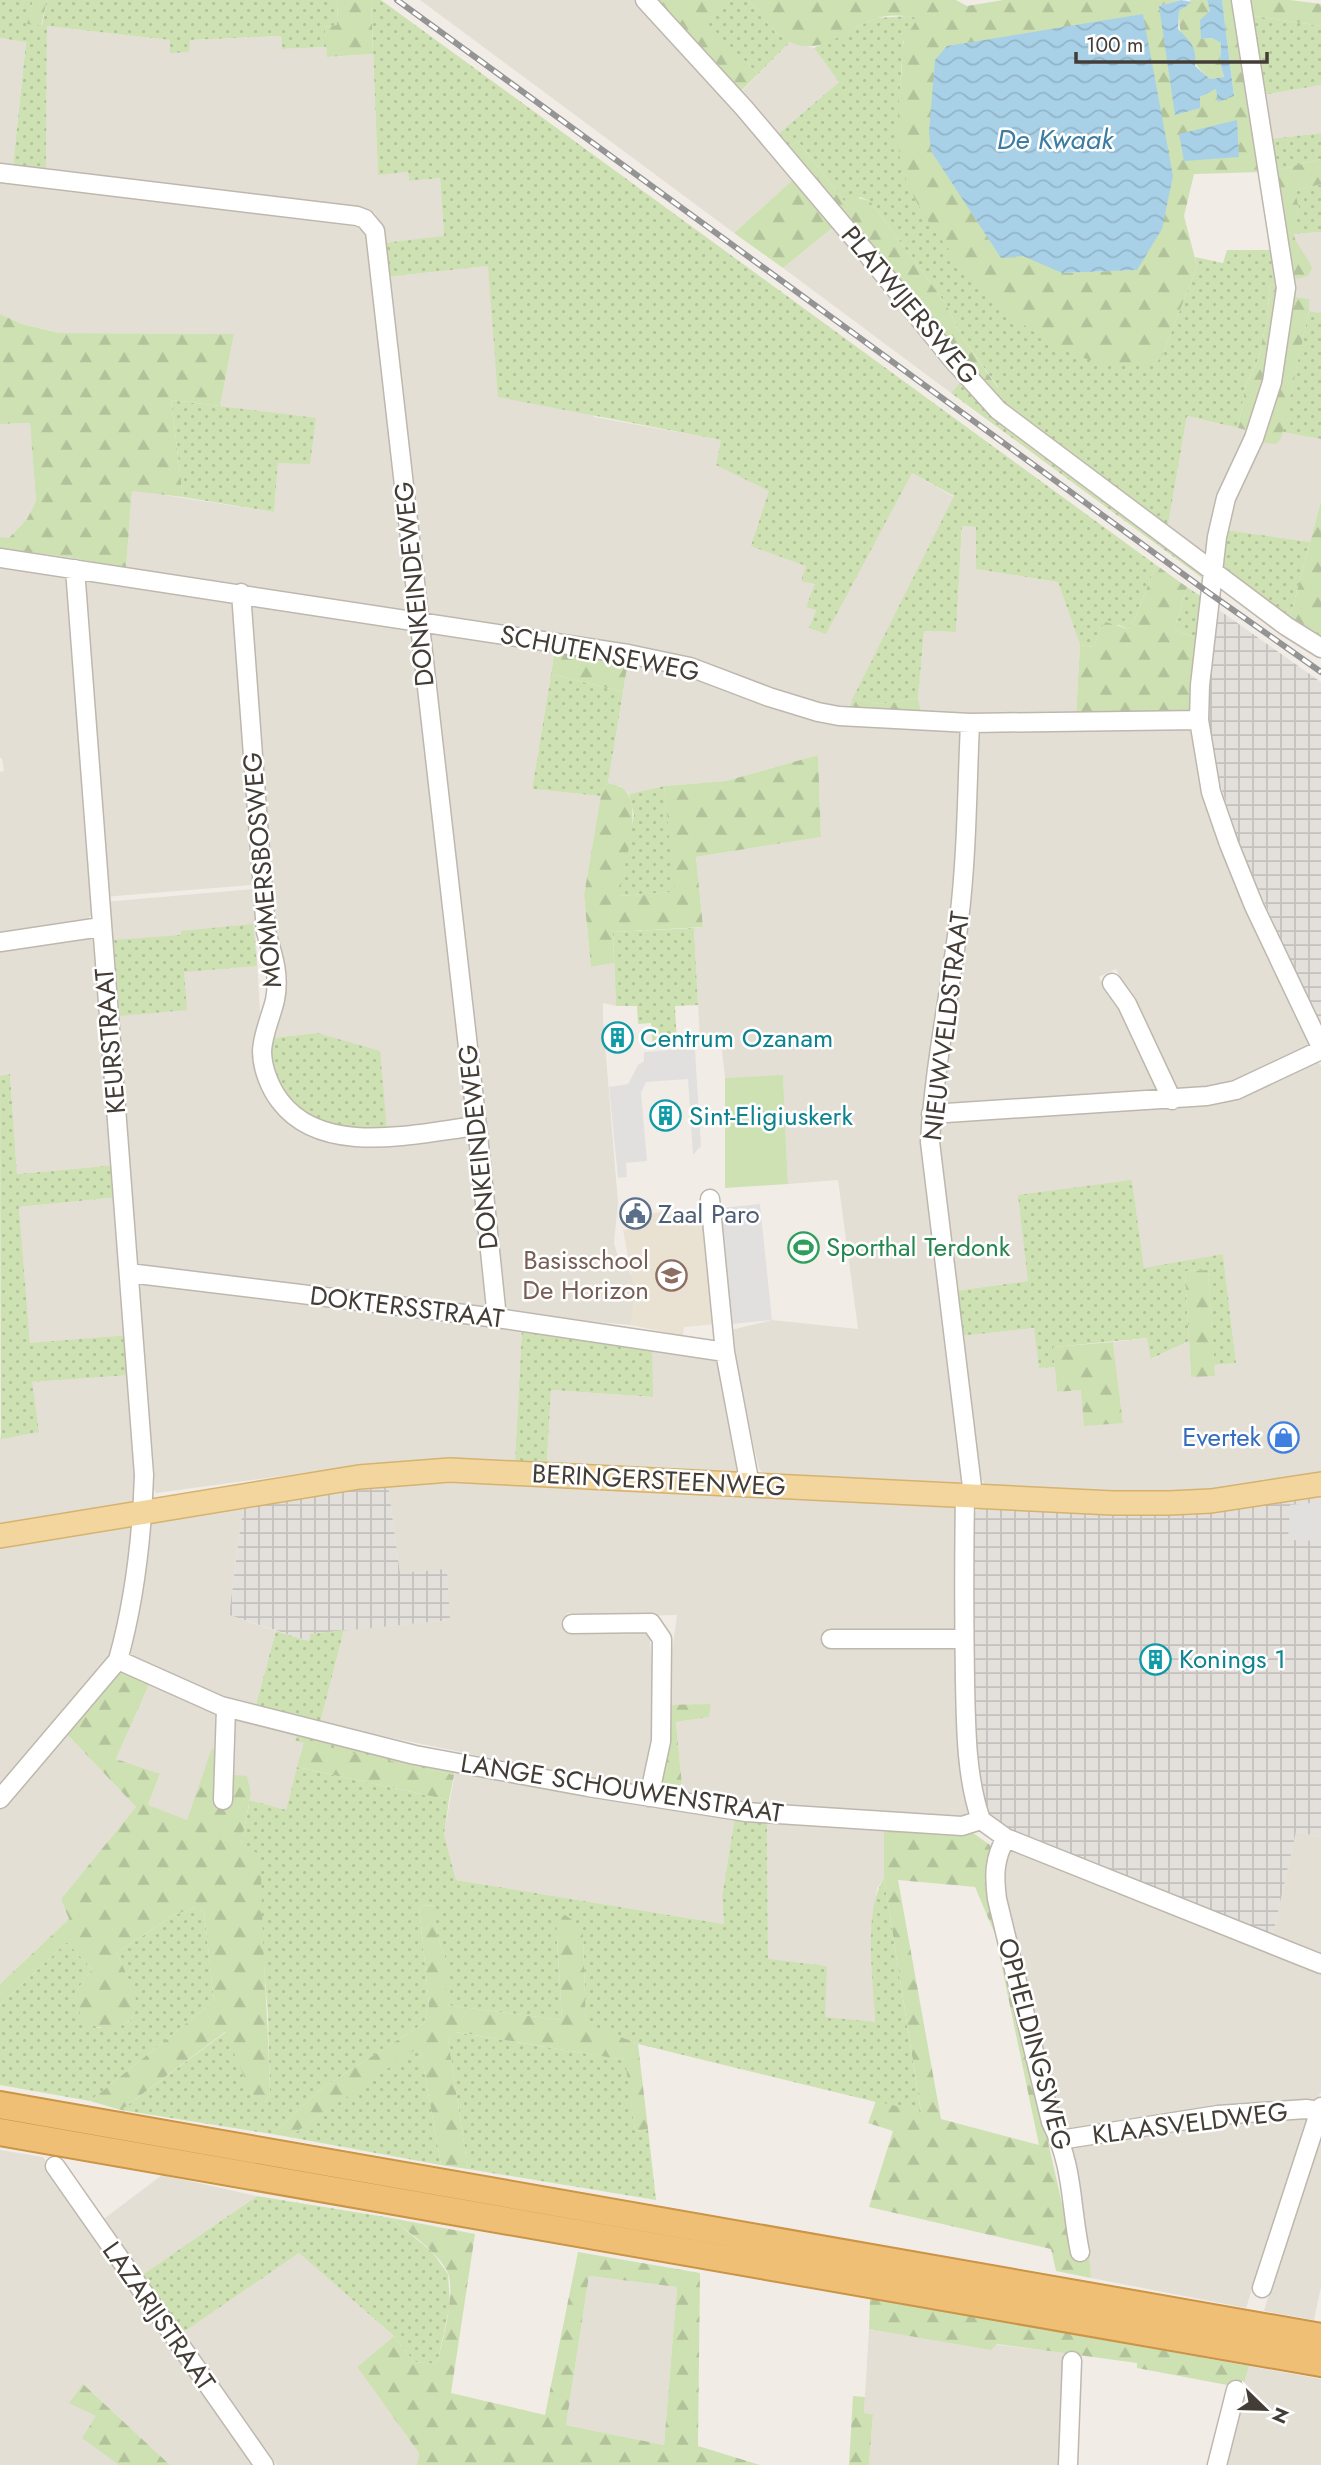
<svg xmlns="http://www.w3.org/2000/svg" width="1321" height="2465" font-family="Jost,sans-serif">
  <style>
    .residential { fill: #e4dfd5 }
    .industrial { fill: url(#industrial-grid) }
    .education { fill: #e9e1d1 }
    .grass { fill: url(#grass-dots) }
    .forest { fill: url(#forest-firs); fill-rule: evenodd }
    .pitch { fill: #cee1b3 }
    .parking { fill: #e2e0de }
    .water { fill: url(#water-waves) }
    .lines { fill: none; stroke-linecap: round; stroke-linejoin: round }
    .minor-casing { stroke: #beb7ad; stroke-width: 21 }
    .major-casing { stroke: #d6b26f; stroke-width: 26 }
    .highway-casing { stroke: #cb9446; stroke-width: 30 }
    .minor { stroke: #fff; stroke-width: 18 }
    .major { stroke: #f3d69d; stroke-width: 23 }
    .highway { stroke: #eebf74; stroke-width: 26 }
    .rail-casing { stroke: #949494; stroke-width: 6 }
    .rail { stroke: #fff; stroke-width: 3.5; stroke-dasharray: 10; stroke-linecap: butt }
    .labels { text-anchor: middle; stroke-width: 5; stroke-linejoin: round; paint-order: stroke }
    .street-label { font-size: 26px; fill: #433d36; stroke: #fff }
    .culture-label { font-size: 26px; fill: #0d838f; stroke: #fff; text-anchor: start }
    .service-label { font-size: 26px; fill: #4e5e75; stroke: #fff; text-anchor: start }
    .leisure-label { font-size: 26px; fill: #27864d; stroke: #fff; text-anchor: start }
    .education-label { font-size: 26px; fill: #785e54; stroke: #fff; text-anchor: end }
    .shop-label { font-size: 26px; fill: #366cbe; stroke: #fff; text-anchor: end }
    .water-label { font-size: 28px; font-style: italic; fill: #3c7ca2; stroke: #fff }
  </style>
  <defs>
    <pattern id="industrial-grid" width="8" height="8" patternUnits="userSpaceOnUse" patternTransform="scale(1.75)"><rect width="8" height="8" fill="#e3dfdb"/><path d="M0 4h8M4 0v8" fill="none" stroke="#c4c0bd"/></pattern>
    <pattern id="grass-dots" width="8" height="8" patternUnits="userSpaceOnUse" patternTransform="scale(1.75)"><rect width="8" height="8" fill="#cee1b3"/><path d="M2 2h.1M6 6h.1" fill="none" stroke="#b2c29b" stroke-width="1.8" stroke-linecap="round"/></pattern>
    <pattern id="forest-firs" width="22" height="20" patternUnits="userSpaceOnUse" patternTransform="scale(1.75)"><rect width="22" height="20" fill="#cee1b3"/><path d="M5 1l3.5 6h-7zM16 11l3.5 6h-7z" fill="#b2c29b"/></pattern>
    <pattern id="water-waves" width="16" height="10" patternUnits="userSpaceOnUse" patternTransform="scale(1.75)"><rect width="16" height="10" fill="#a8d1e8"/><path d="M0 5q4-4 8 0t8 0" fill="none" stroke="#92b4c8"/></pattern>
  </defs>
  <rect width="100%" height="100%" fill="#f1ede6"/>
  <path class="residential" d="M420,0H639L796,177L734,233Z
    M47,26L171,40L170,53L189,40L281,36L282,49L327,47L328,57L373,54L378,174L408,172L409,181L440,178L444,237L383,243L381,223L375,213L363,209L46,168Z
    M0,38L26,41L13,166L0,164Z
    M790,42L814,48L839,82L777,135L739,94Z
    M1321,85V133L1269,139L1263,95Z
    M0,181L357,227L363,232L369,243L411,607L406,612L126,568L132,490L274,512L278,463L316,419L220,406L234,334L59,333L22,324L0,314Z
    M836,225L963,379L951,393L783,268Z
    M1321,232V313L1309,311V299L1290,296L1292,275L1307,258L1299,247L1293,234Z
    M488,266L594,417L722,440L717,465L769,490L815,584L816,609L809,628L874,542L912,473L954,497L848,712L428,616L424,608L386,277Z
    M1187,416L1250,431L1208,554L1204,555L1167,531Z
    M30,423L36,501L27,519L9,538L0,537V424Z
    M1282,432L1321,439V501L1310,542L1226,530L1235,492L1259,442L1281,439Z
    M962,526L976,527V569L1058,582L1080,645L1076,714L922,715L918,698L924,631L956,632Z
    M0,566L63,576L68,583L92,905L91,915L85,922L0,935V772L4,771L2,758H0Z
    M83,578L231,599L236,611L252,885L103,897Z
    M251,605L414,630L469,1109L466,1117L457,1123L387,1130L317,1033L271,1038L286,972L271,929Z
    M433,631L555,648L532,789L601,796L584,895L591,967L614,963L616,1006L603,1003V1019L618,1203L614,1243L622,1271H629L632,1276L635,1293L631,1325L525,1316L508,1312L504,1307L428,636Z
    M628,661L669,670L820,720L955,730L962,735L958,857L951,922L922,1114L923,1161L966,1470L964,1480L956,1484L765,1475L759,1469L740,1384L733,1374L727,1331L772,1320L858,1329L838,1180L788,1184L783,1076L725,1078L721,1041L700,1043L694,928L703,927L696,857L821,837L818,755L726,781L664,786L629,794L620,786L608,783Z
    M1188,728L1191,733L1215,834L1313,1046L1227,1087L1178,1091L1171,1085L1116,969L1099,977L1108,996L1124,1006L1159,1085L1156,1091L959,1106L946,1101L941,1093L977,741L980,733L988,729Z
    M253,889L261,1028L291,1121L457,1134L466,1137L472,1143L487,1307L481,1309L139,1266L134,1258L104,902Z
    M93,936L95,938L116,1165L17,1174L10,1075L0,1076V948Z
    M1318,1062L1321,1066V1474L1207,1489L1130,1495L996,1488L985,1484L979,1475L961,1336L1035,1328L1039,1368L1055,1367L1057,1392L1081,1390L1123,1423L1113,1342L1148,1338L1152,1359L1189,1341L1191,1377L1215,1375L1214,1365L1236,1363L1224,1262L1223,1254L1144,1269L1132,1181L1028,1281L955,1291L937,1133L943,1124L953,1118L1119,1112L1213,1104L1239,1097L1309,1064Z
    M119,1197L129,1335L30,1344L19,1207Z
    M142,1283L522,1327L515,1461L425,1460L347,1467L156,1493L153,1488L139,1313V1289Z
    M652,1346L720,1360L740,1468L732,1474L547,1462L551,1390L652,1397Z
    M132,1375L138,1501L0,1524V1434L1,1439L32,1382Z
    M510,1482L950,1505L956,1507L969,1808L965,1817L957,1821L747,1806L683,1796L676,1722L708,1717L711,1705H665L677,1615L582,1617V1613H567V1633H582V1628L649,1627L656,1720L653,1756L645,1785L639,1789L320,1723L344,1630L450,1620L400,1573L388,1485Z
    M243,1507L229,1615L276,1631L255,1708L221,1700L136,1663L129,1651L147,1522Z
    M133,1526L134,1532L115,1654L0,1792V1546Z
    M151,1680L299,1730L296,1741L304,1742L286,1810L250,1800L251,1794L186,1821L148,1805L160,1775L116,1759Z
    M66,1733L136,1807L61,1899L69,1919L0,1984V1810Z
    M456,1766L735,1816L722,1895L724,1924L456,1880L444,1834Z
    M767,1821L884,1827V1878L877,1889L872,1928L875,2023L824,2017L826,1966L768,1960Z
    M1296,1832L1321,1837V1957L1272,1938Z
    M1011,1847L1321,1968V2092L1315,2104L1266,2102L1063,2129L1049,2085L1016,1938L999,1877Z
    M1274,2116L1306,2117L1307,2124L1246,2308L1091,2278L1073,2147Z
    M1321,2117V2287L1314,2320L1264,2311Z
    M0,2150L43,2157L259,2465H170L83,2384L119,2465H0Z
    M162,2175L257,2196L142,2275L101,2221Z
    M299,2253L394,2336L357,2367L419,2453L417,2465H277L181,2334Z
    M589,2276L677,2287L664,2445L566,2425Z
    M869,2329L1065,2353L1060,2465H869L873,2414L864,2413Z
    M1249,2366L1321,2379V2465H1223Z"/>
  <path class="industrial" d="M1219,610L1321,682V1030L1241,850L1221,787L1208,727L1212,656Z
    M388,1485L400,1573L447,1569L450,1620L310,1634L309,1641L229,1615L243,1507Z
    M1321,1495V1837L1296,1832L1272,1938L1001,1830L985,1815L970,1725V1529L974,1512L982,1506L1111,1514L1225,1511Z"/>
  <path class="education" d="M707,1211L717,1324L684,1327L683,1336L631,1325L635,1293L623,1230L637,1228L636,1216L662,1212L663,1216Z"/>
  <path class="grass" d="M0,0H33L28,23L42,25L47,0H338L337,25L325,27L327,47L282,49L281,36L190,40L189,52L170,53V40L47,26L46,168L13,166L26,42L0,38Z
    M371,0H381L1156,565L1136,616L1128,629L1119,625L1101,627L1094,647L1080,645L1058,582L976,569V527L962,526L956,632L924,631L918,698L880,704L853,698L954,496L912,473L826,634L809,628L816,610L806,607L815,584L801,581L806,566L751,546L769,491L716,465L721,440L498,397L488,266L386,277L383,243L444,236L440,178L409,181L408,172L378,175Z
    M732,0H748L775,32L790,42L758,74L706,23Z
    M1248,15L1321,26V85L1263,95Z
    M908,16L918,18L903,42L898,125L1157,362L1163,354L1197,266L1195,257L1223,263L1227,250H1274L1281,285L1270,284L1267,320L1257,363L1246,384L1238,428L1187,416L1167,531L990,395L998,387L962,337L946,304L870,201L860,197L848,206L798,141L788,148L777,135L839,82L814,48L876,18Z
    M1321,133V159L1274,171L1269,139Z
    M1321,184V232L1293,234L1292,222L1299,209L1294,191Z
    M1309,311L1321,313V439L1282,432Z
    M963,379L1204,569L1205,580L951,393Z
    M171,400L316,418L310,464L278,463L274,512L183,497Z
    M1226,530L1310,542L1289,621L1223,570L1219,564Z
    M1187,587L1202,597L1197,638L1174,630Z
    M551,674L623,692L608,783L602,789L601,796L532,789Z
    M664,786L676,892L618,896L634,815L629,794Z
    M253,924L257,966L184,972L187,1010L120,1016L114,940L181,935V931Z
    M694,928L698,1005L675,1006L677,1046L653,1048L651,1023L638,1024L637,1006H616L613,932Z
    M317,1033L380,1051L387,1130H338L316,1122L283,1096L274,1079L270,1051L271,1038Z
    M10,1074L17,1174L116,1165L119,1197L19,1207L30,1343L129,1335L132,1375L32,1382L39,1432L1,1439L0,1076Z
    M1132,1180L1144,1268L1223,1254L1236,1363L1214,1365L1208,1270L1185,1271L1189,1341L1151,1359L1147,1338L1054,1347L1055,1367L1039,1368L1034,1328L961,1336L955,1291L1028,1281L1018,1195Z
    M522,1327L652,1346L653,1397L551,1390L547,1462L515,1461Z
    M344,1630L320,1723L255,1708L276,1631L309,1641L310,1634Z
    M299,1730L456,1766L454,1775L295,1741Z
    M297,1767L449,1800L444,1834L456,1880L724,1924L722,1896L735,1816L767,1821L768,1959L827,1966L825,2017L875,2022C874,1982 862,1913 884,1878L921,2113L638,2044L586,2024L583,1935L557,1939L562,2020L446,2005V1960L437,1935L434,1905L419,1906L429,2005L424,2023L321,2089L272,2134L121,2110L226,2032L253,2097L265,2103L270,2094L268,2016L261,1926L241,1845L250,1800L286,1810Z
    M197,1907L204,1912L214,2001L90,2101L0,2085V2005L67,1942L92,1969L75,1993L98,2028C158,2030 131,1986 117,1953L174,1915Z
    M455,2032L626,2060L635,2131L648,2129L656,2200L468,2169L448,2039Z
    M416,2048L421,2053L441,2165L289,2137Z
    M257,2196L391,2218L432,2252L448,2274L450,2304L437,2364L414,2362L394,2336L299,2253L181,2334L142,2275Z"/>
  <path class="forest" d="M33,0H47L41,26L27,24Z
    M338,0H371L373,54L327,57L325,27L337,25Z
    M654,0H732L707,23L758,74L738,94Z
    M748,0H956L967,6L1003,0H1181L1159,6L1200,97L1216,89L1234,96L1222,0H1236L1262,172L1194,174L1184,216L1197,266L1163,354L1157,362C1122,368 1090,364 1058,347C1003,319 924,233 904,174C893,141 899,102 902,68C902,60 901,49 904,41C907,33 914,26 917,18C905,15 886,14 875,19C846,29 821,57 790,42C773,34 760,14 748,0ZM1023,256L1137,270L1062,273Z
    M1190,0H1207L1210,11L1201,39L1212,38L1221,43L1220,63L1224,78L1210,79C1189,61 1178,39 1179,11L1191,2Z
    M1245,0H1290L1321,4V26L1248,15Z
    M798,141L848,206L854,197L870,201L946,304L962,337L998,388L990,395L788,148Z
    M1321,159V184L1295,191L1299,209C1284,238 1301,243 1312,268L1308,276L1297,279L1292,275L1274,171Z
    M796,177L836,225L783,268L734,233Z
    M1270,284L1281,285L1276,335L1250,431L1238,428L1246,384L1257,363L1267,320Z
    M1290,296L1309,299V311L1281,439L1276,444L1259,442Z
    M0,314L22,324L59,333L234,334L220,406L171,400L183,497L132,491L126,568L74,558L0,548V537L9,538L27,519L36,501L30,423L0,424Z
    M1321,501V642L1289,621Z
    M1156,565L1187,587L1174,630L1197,638L1191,708L1186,712L1076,714L1080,645L1094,647L1101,627L1106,622L1128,629L1136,616Z
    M555,648L628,661L623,692L551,674Z
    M853,698L880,704L918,698L922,715L848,712Z
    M818,755L821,837L696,857L703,927L613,932L614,963L591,967L584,895L602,789L608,783C616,785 623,786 627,793C642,812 622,872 619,896L675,892L664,786L726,781Z
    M1208,1270L1215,1376L1191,1377L1185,1271Z
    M1113,1342L1123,1423L1084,1426L1081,1390L1057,1392L1053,1347Z
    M128,1671L151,1680L116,1759L160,1774L148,1805L187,1820L212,1748L227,1753L224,1774L247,1776L251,1794L241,1845L261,1855C261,1935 268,2014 270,2094L265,2103L259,2105L253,2097L225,2032L121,2110L90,2101L214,2001L204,1912L197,1907L174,1915L117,1953C123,1968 133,1985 136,2000C140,2022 116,2032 98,2027C92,2026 87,2023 82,2021L75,1993L92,1969L67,1942L0,2005V1984L69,1919L61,1899L136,1807L66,1733C81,1714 104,1674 128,1671Z
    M711,1704L709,1717L676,1722L683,1796C674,1794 664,1793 659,1784L665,1705Z
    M304,1742L454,1775L449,1800L297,1767Z
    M884,1827L973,1833L990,1845L1033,2076L1073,2252L1089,2255L1091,2278L1056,2271L1051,2249L869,2207L893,2131L868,2123L876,2101L921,2112L884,1878ZM898,1880L975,1887L995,1934L1039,2145L941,2119Z
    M435,1905L437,1935L446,1960V2005L562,2020L556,1919L565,1915L574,1921L583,1935L586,2023L638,2044L648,2129L635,2131L625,2060L456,2032L448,2039L468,2169L441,2165L421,2053L416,2049L289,2137L272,2134L321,2089L424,2023L429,2005L419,1906Z
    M391,2218L475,2234L451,2393L545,2415L578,2252L700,2273L698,2446L760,2465H417L419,2453L357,2367L394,2336L414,2362L437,2364C442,2342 457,2291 447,2271C435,2249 410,2234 391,2218ZM589,2276L677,2287L664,2445L566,2425Z
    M870,2298L1249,2366L1243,2388L1137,2368V2363L997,2344L991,2350L869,2329Z
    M83,2384L170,2465H119L82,2438L96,2416L69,2403Z
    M853,2396L865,2397L864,2413L873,2414L869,2465H849Z"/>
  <path class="pitch" d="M783,1075L788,1184L725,1188V1078Z"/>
  <path class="parking" d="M682,1049L695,1050L701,1146L693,1155L688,1079L646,1082L641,1093L647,1161L626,1163L627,1177L618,1178L609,1087L628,1084L638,1065L644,1061V1052Z
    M760,1204L772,1320L732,1324L720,1208Z
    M1321,1502V1541L1288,1540L1290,1505Z"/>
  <path class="water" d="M1181,0L1192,2L1179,11L1178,29C1191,42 1197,47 1195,66L1210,79L1224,77L1220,63L1221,43L1212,38L1201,39L1200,20L1210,11L1207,0H1222L1234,96L1218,102L1216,89L1200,97V108L1175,115L1159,6Z
    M1143,14L1173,176L1162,229L1137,270L1062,273L1023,256L1001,258L931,151L929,132L935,60L947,46Z
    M1237,120L1239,157L1184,161L1179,134Z"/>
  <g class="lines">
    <defs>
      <path id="minor" d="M645,0L744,108L864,250L952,359L998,410L1286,626L1321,648
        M1241,0L1286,288L1272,382L1254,438L1226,498L1217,537L1200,685L1199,720L1211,792L1229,844L1254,906L1321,1047
        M0,173L357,216L365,219L375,231L477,1126L497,1318
        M0,558L628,654L690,667L769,697L818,712L839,716L970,723L1199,720
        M241,593L266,932C273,955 280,975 275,1000C271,1017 263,1033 262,1051C262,1068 270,1088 280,1101C323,1158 416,1133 477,1126
        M970,723C967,788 967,855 959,920C950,994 934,1067 930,1142L973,1495
        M0,942L101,927
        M1112,983L1127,1004L1172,1100
        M931,1114L1207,1096L1236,1090L1321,1050
        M710,1199L725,1352L750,1485
        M129,1273L497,1318L725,1352
        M965,1495C964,1557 964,1620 965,1682C966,1728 966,1777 981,1820
        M572,1624L651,1623L662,1639L661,1741L649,1797
        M831,1639H964
        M118,1660L221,1706L415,1755L588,1787L746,1812L962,1826L981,1820
        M0,1799L118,1660C134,1603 142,1534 144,1475L75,569
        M223,1800L226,1708
        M981,1820L1006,1838L1321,1964
        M1006,1838C994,1858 994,1876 997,1899L1051,2122C1074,2167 1070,2204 1080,2252
        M1060,2140L1218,2115L1306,2109L1319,2111
        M55,2166L264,2465
        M1262,2288L1321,2107
        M1068,2465L1072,2361
        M1217,2465L1236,2390"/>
      <path id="major" d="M0,1536L359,1477L450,1470L1113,1503H1169L1211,1501L1321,1484"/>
      <path id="highway" d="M0,2105L1321,2337
        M0,2132L1321,2363"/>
    </defs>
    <use href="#minor" class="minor-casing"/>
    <use href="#major" class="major-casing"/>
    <use href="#highway" class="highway-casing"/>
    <use href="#minor" class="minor"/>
    <use href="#major" class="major"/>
    <use href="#highway" class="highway"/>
    <defs>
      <path id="rail" d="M397,0L1209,593L1321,672"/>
    </defs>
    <use href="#rail" class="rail-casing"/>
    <use href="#rail" class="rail"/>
  </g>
  <defs>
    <symbol id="building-ring" viewBox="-11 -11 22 22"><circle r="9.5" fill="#fff" stroke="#0f9aa8" stroke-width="1.5"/><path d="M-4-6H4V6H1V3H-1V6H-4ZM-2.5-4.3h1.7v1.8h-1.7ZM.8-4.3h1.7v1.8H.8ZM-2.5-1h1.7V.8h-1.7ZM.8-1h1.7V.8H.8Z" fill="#0f9aa8"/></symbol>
    <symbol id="civic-ring" viewBox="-11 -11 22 22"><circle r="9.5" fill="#fff" stroke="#5c6f8a" stroke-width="1.5"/><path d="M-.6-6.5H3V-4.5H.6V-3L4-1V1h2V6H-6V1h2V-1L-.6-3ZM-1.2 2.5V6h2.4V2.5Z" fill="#5c6f8a"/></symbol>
    <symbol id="stadium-ring" viewBox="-11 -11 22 22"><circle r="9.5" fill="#fff" stroke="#2e9e5b" stroke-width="1.5"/><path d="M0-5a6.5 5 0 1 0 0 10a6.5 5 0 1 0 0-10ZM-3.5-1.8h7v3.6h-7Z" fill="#2e9e5b"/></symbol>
    <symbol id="school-ring" viewBox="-11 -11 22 22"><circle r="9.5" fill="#fff" stroke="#8d6e63" stroke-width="1.5"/><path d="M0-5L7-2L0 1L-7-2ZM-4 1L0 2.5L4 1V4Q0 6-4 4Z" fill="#8d6e63"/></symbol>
    <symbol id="shop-ring" viewBox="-11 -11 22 22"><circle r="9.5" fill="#fff" stroke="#3f7fe0" stroke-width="1.5"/><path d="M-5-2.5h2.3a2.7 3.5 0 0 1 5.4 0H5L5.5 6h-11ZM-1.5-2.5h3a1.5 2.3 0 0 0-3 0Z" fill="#3f7fe0"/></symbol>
  </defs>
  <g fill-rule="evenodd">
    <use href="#building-ring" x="600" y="1020" width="35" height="35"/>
    <use href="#building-ring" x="648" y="1098" width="35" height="35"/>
    <use href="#civic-ring" x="618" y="1196" width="35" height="35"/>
    <use href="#stadium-ring" x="786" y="1230" width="35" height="35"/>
    <use href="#school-ring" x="654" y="1258" width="35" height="35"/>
    <use href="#shop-ring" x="1266" y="1420" width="35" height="35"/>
    <use href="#building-ring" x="1138" y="1642" width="35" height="35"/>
  </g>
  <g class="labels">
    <g class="street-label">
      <text transform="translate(910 305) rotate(50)" y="9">PLATWIJERSWEG</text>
      <text transform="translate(414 584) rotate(-96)" y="9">DONKEINDEWEG</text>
      <text transform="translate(600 653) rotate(11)" y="9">SCHUTENSEWEG</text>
      <text transform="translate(262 870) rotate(-95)" y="9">MOMMERSBOSWEG</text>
      <text transform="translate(946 1026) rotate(-83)" y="9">NIEUWVELDSTRAAT</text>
      <text transform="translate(110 1041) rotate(-95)" y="9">KEURSTRAAT</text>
      <text transform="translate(478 1147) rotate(-96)" y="9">DONKEINDEWEG</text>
      <text transform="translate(407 1307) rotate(7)" y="9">DOKTERSSTRAAT</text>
      <text transform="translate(659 1480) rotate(3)" y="9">BERINGERSTEENWEG</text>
      <text transform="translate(622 1788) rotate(9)" y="9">LANGE SCHOUWENSTRAAT</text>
      <text transform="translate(1035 2044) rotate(75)" y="9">OPHELDINGSWEG</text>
      <text transform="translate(1190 2123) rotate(-7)" y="9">KLAASVELDWEG</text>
      <text transform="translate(159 2316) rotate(55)" y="9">LAZARIJSTRAAT</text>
    </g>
    <g class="culture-label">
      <text x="640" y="1047">Centrum Ozanam</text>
      <text x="689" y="1125">Sint-Eligiuskerk</text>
      <text x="1179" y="1668">Konings 1</text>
    </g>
    <g class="service-label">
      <text x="658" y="1223">Zaal Paro</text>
    </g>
    <g class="leisure-label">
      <text x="826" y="1256">Sporthal Terdonk</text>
    </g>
    <g class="education-label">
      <text x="649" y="1269">Basisschool<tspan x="649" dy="30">De Horizon</tspan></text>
    </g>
    <g class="shop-label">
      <text x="1261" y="1446">Evertek</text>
    </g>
    <g class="water-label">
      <text x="1055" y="149">De Kwaak</text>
    </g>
  </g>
  <g transform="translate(1265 2409) rotate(113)" stroke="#ffffff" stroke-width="5" paint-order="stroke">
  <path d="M0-5L12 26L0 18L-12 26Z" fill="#433d36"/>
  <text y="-10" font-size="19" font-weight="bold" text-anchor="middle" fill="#433d36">N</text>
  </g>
  <path d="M1076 52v10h191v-10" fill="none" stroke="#433d36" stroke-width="3.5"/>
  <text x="1086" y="52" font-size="21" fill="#433d36" stroke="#ffffff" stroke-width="5" paint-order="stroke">100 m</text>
</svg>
